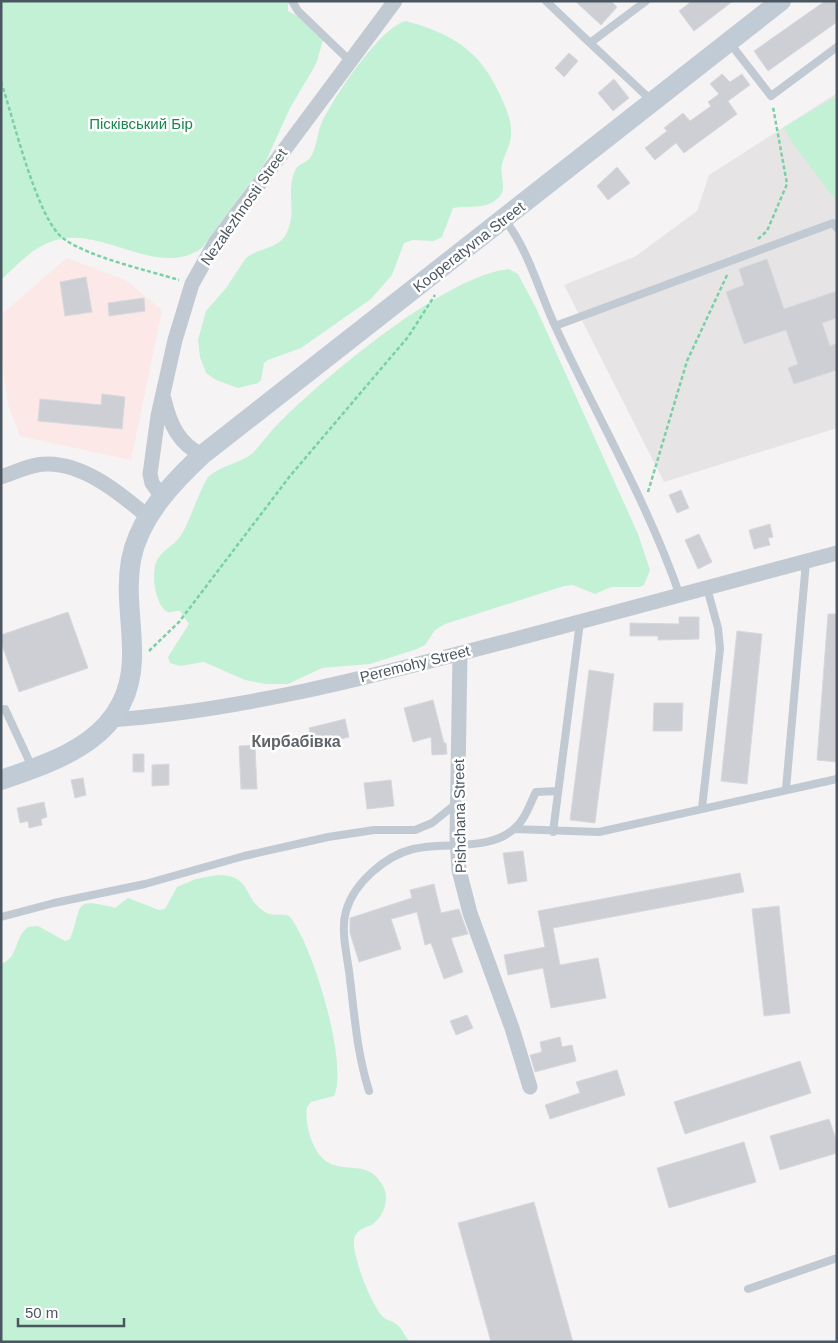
<svg xmlns="http://www.w3.org/2000/svg" width="838" height="1343" font-family="Arial,sans-serif">
  <style>
    .education { fill: #e6e4e5 }
    .medical { fill: #fce8e6 }
    .green { fill: #c3f1d5 }
    .building { fill: #cdcfd5; stroke: #d7d9de }
    .lines { fill: none; stroke-linecap: round; stroke-linejoin: round }
    .path { stroke: #7ad0a6; stroke-width: 2.5; stroke-dasharray: 4 2.5; stroke-linecap: butt }
    .lane { stroke: #c1cad2; stroke-width: 8 }
    .street { stroke: #c1cad2; stroke-width: 15 }
    .secondary { stroke: #c1cbd6; stroke-width: 20 }
    .labels { text-anchor: middle; stroke-width: 5; stroke-linejoin: round; paint-order: stroke }
    .park-label { font-size: 15px; fill: #17864f; stroke: #fff }
    .street-label { font-size: 15px; fill: #4a5661; stroke: #fff }
    .neighbourhood-label { font-size: 16px; font-weight: bold; fill: #5f6368; stroke: #fff }
  </style>
  <rect width="100%" height="100%" fill="#f5f3f3"/>
  <path class="education" d="M837,93V428L664,482L564,285L636,256L697,211L709,175Z"/>
  <path class="medical" d="M67,258L125,280L162,310L131,460L20,436L8,404L1,352V315Z"/>
  <path class="green" d="M1,1H288V11L314,25L324,37L316,64L290,108L266,161L202,248C157,280 102,224 53,241C33,247 16,266 1,280Z
    M406,21C452,34 480,50 500,95C505,106 511,118 511,131C512,143 505,153 502,164C499,176 509,190 497,199C484,210 468,205 453,208L442,237L434,241L413,240L404,243L392,275L371,299L301,348L268,360L264,363L261,380L258,383L238,388L216,380L206,373L200,357L198,340L206,311L226,288L246,258C258,248 277,249 285,236C298,213 286,195 294,173C297,163 305,164 310,158C317,148 317,133 322,122C334,97 380,27 406,21Z
    M837,96V202L791,141L784,127Z
    M509,269L518,274L536,308L638,534L650,570L644,585L640,587H611L595,594L573,585L564,586L445,624L435,630L425,645L417,649L370,664L322,668L288,684H266L245,680L204,662L180,666L170,663L168,657L189,624L180,611C175,610 170,614 166,611C154,602 150,568 159,557C166,547 175,546 183,532C192,515 198,494 208,477C221,465 239,464 253,453C263,442 272,429 283,419C330,373 445,276 509,269Z
    M218,875C252,875 243,899 265,912C273,917 281,913 289,916C312,942 349,1064 334,1096L311,1102L307,1107C304,1125 314,1160 334,1165C353,1171 370,1162 383,1186C390,1198 384,1216 373,1224C368,1227 361,1228 357,1233C354,1236 354,1239 354,1243C354,1260 371,1304 383,1317C386,1320 389,1320 393,1322C400,1325 405,1335 409,1342H1V964C19,958 14,937 28,927L38,926L65,941L70,939C83,907 71,896 115,908L128,898L159,910L165,909L177,887L196,879Z"/>
  <path class="building" d="M575,1H611L617,7L601,25Z
    M692,1H733L694,31L679,11Z
    M825,1H837V22L768,71L754,51Z
    M569,53L578,61L564,77L555,68Z
    M722,74L730,82L742,74L750,85L728,101L737,114L684,153L676,143L655,160L645,148L667,131L664,128L683,113L690,121L711,106L708,102L719,94L710,84Z
    M614,79L629,98L613,111L598,93Z
    M617,167L630,183L608,200L597,186Z
    M767,259L784,309L837,291V318L822,323L830,346L837,343V370L794,384L788,368L798,364L786,330L744,344L726,292L744,285L739,269Z
    M86,277L92,312L65,316L60,282Z
    M144,298L145,311L109,316L108,303Z
    M102,394L125,397L122,429L38,421L40,399L101,405Z
    M681,490L689,508L677,513L669,495Z
    M770,524L773,537L768,538L770,545L754,549L749,530Z
    M699,534L712,562L698,569L685,540Z
    M68,612L88,668L19,692L1,642V635Z
    M828,614H837V762L817,760Z
    M679,617H699V639L658,640V636H630V623L679,624Z
    M737,631L762,634L747,784L721,781Z
    M589,670L614,674L595,823L570,820Z
    M433,700L444,743H446L447,754L432,755L431,737L413,742L404,708Z
    M654,703H683L682,731H653Z
    M345,719L349,737L313,746L309,728Z
    M255,745L257,789H241L239,746Z
    M133,754H144V772H133Z
    M169,764V785L152,786V765Z
    M83,778L86,795L75,798L71,780Z
    M391,780L394,806L367,809L364,783Z
    M44,802L47,817L41,819L42,825L29,828L28,821L20,823L17,808Z
    M523,851L527,881L508,884L503,853Z
    M740,873L744,892L553,928L560,965L598,958L606,998L551,1008L543,968L508,975L504,955L545,947L538,911Z
    M434,884L441,913L459,909L468,934L451,938L463,972L444,979L431,943L425,945L417,912L391,919L401,949L359,962L350,933V918L412,898L410,890Z
    M779,906L790,1013L764,1016L752,909Z
    M467,1015L473,1028L456,1035L450,1021Z
    M560,1037L562,1047L572,1045L576,1061L535,1072L530,1055L542,1052L540,1042Z
    M800,1061L811,1093L685,1134L674,1102Z
    M617,1070L625,1095L550,1119L545,1105L580,1093L576,1082Z
    M829,1119L837,1142V1153L780,1170L770,1136Z
    M744,1142L756,1182L669,1208L657,1168Z
    M534,1202L573,1342H491L458,1223Z"/>
  <g class="lines">
    <path class="path" d="M1,82C13,116 37,221 64,239C91,258 147,270 179,280
      M758,239L767,231L787,184L773,107
      M648,492L687,361L728,273
      M149,651L179,622L290,476L408,337L435,295"/>
    <path class="lane" d="M292,1L298,11L351,62
      M546,1L590,43L646,1
      M729,42L771,96L837,47
      M590,43L652,101
      M504,219C529,250 539,292 556,328C597,417 648,503 680,596
      M555,326L833,223L837,228
      M1,710L5,709L32,767
      M786,789L806,562
      M702,808L720,649L718,628L707,588
      M514,829L599,832L837,779
      M553,832L580,622
      M1,917L54,903L145,884L244,856L328,837L374,830H415L432,823L457,803
      M369,1091C357,1052 355,1020 350,979C348,958 340,932 346,911C354,883 385,856 413,849C445,841 493,853 518,825C527,816 530,803 536,792L558,791
      M748,1289L837,1258"/>
    <path class="street" d="M164,399C170,424 178,443 202,455
      M1,477C16,472 31,464 46,464C84,463 121,494 148,517
      M162,497L152,483L150,474L158,416L175,340L192,284L215,243L395,1
      M460,654L457,837L459,870L470,913L512,1028L530,1087
      M111,720C246,710 378,675 508,641C617,612 727,583 837,553"/>
    <path class="secondary" d="M1,780C63,759 130,736 132,659C133,625 125,594 131,560C139,518 171,484 202,455L781,1"/>
  </g>
  <g class="labels">
    <g class="park-label">
      <text x="141" y="129">Пісківський Бір</text>
    </g>
    <g class="street-label">
      <text transform="translate(244 207) rotate(-55)" y="5">Nezalezhnosti Street</text>
      <text transform="translate(469 247) rotate(-38)" y="5">Kooperatyvna Street</text>
      <text transform="translate(415 664) rotate(-14)" y="5">Peremohy Street</text>
      <text transform="translate(460 816) rotate(-91)" y="5">Pishchana Street</text>
    </g>
    <g class="neighbourhood-label">
      <text x="296" y="747">Кирбабівка</text>
    </g>
  </g>
  <rect width="838" height="1343" fill="none" stroke="#4a5661" stroke-width="5"/>
  <path d="M18 1318v8h106v-8" fill="none" stroke="#4a5661" stroke-width="2.5"/>
  <text x="25" y="1318" font-size="15" fill="#4a5661" stroke="#ffffff" stroke-width="4" paint-order="stroke">50 m</text>
</svg>
